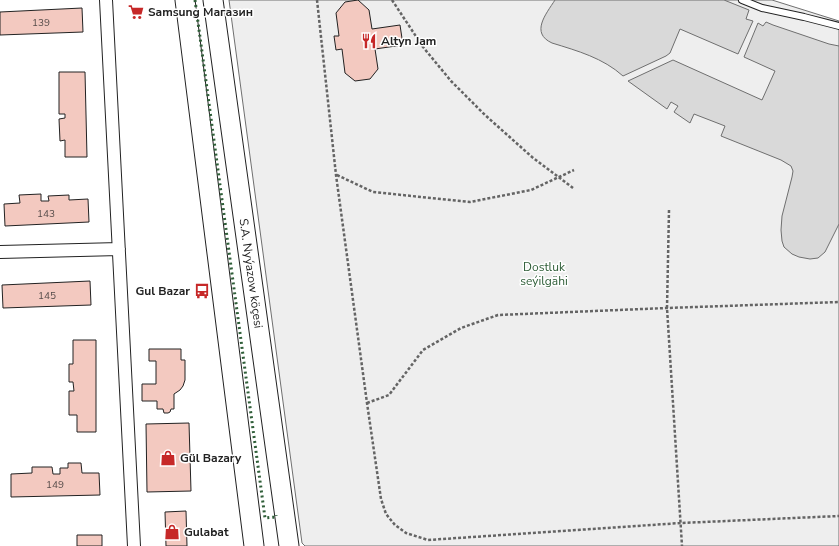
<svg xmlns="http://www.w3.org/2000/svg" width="839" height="546" font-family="'Nunito Sans',sans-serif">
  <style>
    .green { fill: #eee; stroke: #6f6f6f }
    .water { fill: #d9d9d9; stroke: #6f6f6f }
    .building { fill: #f3c9c0; stroke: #222 }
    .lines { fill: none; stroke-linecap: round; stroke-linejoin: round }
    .service-casing { stroke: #222; stroke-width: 8 }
    .minor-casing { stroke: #222; stroke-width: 14 }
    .primary-casing { stroke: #222; stroke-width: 21 }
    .path { stroke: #646464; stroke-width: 2.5; stroke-dasharray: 3 2; stroke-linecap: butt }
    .service { stroke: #fff; stroke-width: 6 }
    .minor { stroke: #fff; stroke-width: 12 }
    .primary { stroke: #fff; stroke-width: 19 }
    .hedge { stroke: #2f5e38; stroke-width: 3; stroke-dasharray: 2 3; stroke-linecap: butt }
    .labels { text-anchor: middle; stroke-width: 3; stroke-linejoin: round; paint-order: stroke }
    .number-label { font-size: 10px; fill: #564c4a }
    .poi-label { font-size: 12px; font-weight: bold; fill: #222; stroke: #fff; text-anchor: start }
    .park-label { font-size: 12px; fill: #2f5e38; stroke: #fff }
    .street-label { font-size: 12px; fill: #222; stroke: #fff }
  </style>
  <rect width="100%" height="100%" fill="#fff"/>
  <path class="green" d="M229,0H772L839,21V546H305L302,543Z"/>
  <path class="water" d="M555,0H724L749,10L746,19L753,21L738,54L680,29L670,53L666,56L623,76C603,58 578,51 552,43C530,33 546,14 555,0Z
    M766,22L773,25L829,44L839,46V224L825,252L818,258L810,259L799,257L792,254L784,247L782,241L781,230L782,216L792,177L793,171L791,166L781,160L721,136L725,126L694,114L690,123L674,112L678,106L671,102L667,109L628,81L673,60L762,100L775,71L744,57L758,23L763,26Z"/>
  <path class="building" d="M358,0L369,10L372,29L400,25L403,45L375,49L378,69L370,79L355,81L345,73L342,49L336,50L334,36H339L336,13L345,2Z
    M82,8L83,32L0,35V12Z
    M59,72H85L87,157H65V140L60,141L59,119L65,118V114H59Z
    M41,194V201H49L48,196L69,195V200L88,199L89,222L5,226L4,204L20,203L19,195Z
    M90,281L91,305L3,308L2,285Z
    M73,340H96V432H77V415H69V391H74L73,382H69V364H73Z
    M149,349H181V360H185V380L183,386L180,390L174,394V409H171L170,412L168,413H164L163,409H157V401H142V384H156V361H149Z
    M189,423L191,491L147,492L146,424Z
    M68,463H81L82,473H99L100,495L11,497V474L32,473V467H52L53,474H60V468H68Z
    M186,511L187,546H166L165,512Z
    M77,535H102V546H77Z"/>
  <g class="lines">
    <defs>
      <path id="service" d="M742,0L762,8L804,17L839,26"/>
      <path id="minor" d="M106,0L134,546
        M0,252L119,249"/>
      <g id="primary">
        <path d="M185,0L254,546"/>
        <path id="s1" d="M213,0L289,546"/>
      </g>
    </defs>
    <use href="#service" class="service-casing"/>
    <use href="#minor" class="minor-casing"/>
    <use href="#primary" class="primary-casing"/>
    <path class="path" d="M317,0L336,175L367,403L381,499L386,514L395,525L406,533L428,540L681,523L839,516
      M392,0L423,47L451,81L485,115L532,157L573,188
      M337,175L373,192L470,202L531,190L574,170
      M669,210L667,308L682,546
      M367,403L389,395L423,350L461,328L498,315L667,308L839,302"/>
    <use href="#service" class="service"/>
    <use href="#minor" class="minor"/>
    <use href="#primary" class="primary"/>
    <path class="hedge" d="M195,0L265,518L276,517V515"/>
  </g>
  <defs>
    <symbol id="supermarket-bare" viewBox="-9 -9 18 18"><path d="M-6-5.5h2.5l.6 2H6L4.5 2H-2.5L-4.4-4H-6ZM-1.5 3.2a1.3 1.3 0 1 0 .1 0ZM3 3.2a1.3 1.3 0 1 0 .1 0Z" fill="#c62828" stroke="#fff" stroke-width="2.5" paint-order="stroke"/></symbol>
    <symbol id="restaurant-bare" viewBox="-9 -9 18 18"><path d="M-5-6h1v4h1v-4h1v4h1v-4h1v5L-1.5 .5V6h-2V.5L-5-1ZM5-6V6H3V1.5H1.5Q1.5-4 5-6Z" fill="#c62828" stroke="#fff" stroke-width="2.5" paint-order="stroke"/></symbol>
    <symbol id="bus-bare" viewBox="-9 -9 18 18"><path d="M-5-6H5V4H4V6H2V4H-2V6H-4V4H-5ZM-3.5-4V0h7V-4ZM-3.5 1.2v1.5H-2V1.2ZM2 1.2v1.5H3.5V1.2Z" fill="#c62828" stroke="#fff" stroke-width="2.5" paint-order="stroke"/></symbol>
    <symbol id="shop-bare" viewBox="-9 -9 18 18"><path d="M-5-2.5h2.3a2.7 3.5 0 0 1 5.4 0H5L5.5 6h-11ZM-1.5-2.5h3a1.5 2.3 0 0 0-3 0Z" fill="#c62828" stroke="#fff" stroke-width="2.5" paint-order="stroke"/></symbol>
  </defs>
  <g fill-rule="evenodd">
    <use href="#supermarket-bare" x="125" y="1" width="22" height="22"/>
    <use href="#restaurant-bare" x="358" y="30" width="22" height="22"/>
    <use href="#bus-bare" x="191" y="280" width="22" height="22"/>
    <use href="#shop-bare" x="157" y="447" width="22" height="22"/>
    <use href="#shop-bare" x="161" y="521" width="22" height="22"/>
  </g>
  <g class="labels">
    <g class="number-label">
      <text x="41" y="26">139</text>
      <text x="46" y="217">143</text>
      <text x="47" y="299">145</text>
      <text x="55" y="488">149</text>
    </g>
    <g class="poi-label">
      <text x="148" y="16">Samsung Магазин</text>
      <text x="381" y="45">Altyn Jam</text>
      <text x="190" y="295" text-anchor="end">Gul Bazar</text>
      <text x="180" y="462">Gül Bazary</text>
      <text x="184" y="536">Gulabat</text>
    </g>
    <g class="park-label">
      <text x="544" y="271">Dostluk<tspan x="544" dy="14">seýilgähi</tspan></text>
    </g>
    <g class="street-label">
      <text dy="4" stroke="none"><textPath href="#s1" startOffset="276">S.A. Nyýazow köçesi</textPath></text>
    </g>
  </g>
</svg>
